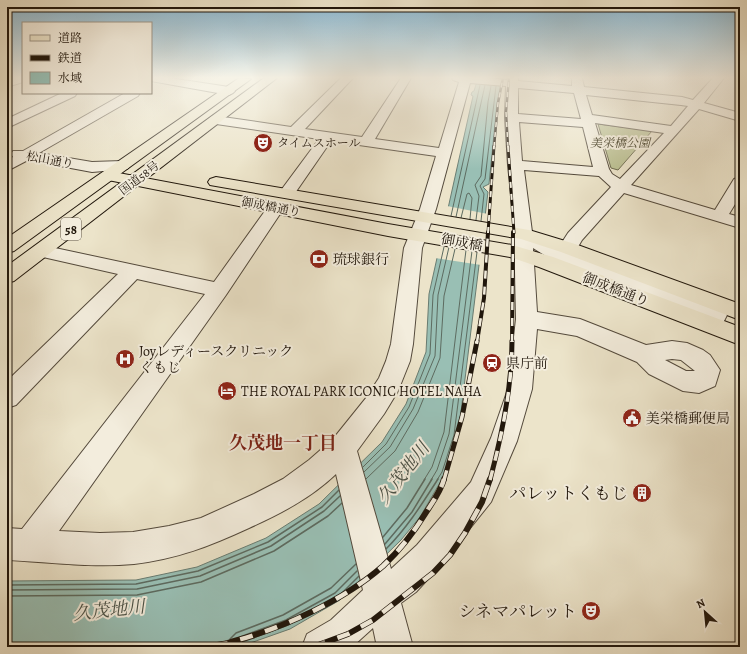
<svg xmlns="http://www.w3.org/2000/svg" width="747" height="654" font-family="Alegreya,'Noto Serif JP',serif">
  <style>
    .green { fill: #bdc294; stroke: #6f6c50 }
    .water { fill: #99bfb4; stroke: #697c71 }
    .pier { fill: #ece4ca }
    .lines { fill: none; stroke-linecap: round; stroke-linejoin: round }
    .shore-far1 { stroke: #5d6b60; stroke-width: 1 }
    .shore { stroke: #5d6b60; stroke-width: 1.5 }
    .minor-casing { stroke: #544a3c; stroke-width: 2 }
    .major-casing { stroke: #21170c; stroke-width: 2 }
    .highway-casing { stroke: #21170c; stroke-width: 2 }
    .minor { fill: #f3eddd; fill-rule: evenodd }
    .major { fill: #ece4ca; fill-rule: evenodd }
    .highway { fill: #ece4ca; fill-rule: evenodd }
    .rail-far4-casing { stroke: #21170c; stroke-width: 2.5 }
    .rail-far3-casing { stroke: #21170c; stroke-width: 3 }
    .rail-far2-casing { stroke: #21170c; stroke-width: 4 }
    .rail-far1-casing { stroke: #21170c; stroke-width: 5 }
    .rail-casing { stroke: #21170c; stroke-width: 6 }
    .rail-far4 { stroke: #f3eddd; stroke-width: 1.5; stroke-dasharray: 5; stroke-linecap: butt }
    .rail-far3 { stroke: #f3eddd; stroke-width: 2; stroke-dasharray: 6; stroke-linecap: butt }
    .rail-far2 { stroke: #f3eddd; stroke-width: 2.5; stroke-dasharray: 8; stroke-linecap: butt }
    .rail-far1 { stroke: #f3eddd; stroke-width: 3.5; stroke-dasharray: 10; stroke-linecap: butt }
    .rail { stroke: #f3eddd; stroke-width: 4.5; stroke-dasharray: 13; stroke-linecap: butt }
    .labels { text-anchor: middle; stroke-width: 4; stroke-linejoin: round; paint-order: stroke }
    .far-poi-label { font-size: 12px; fill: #21170c; stroke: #f3eddd; text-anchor: start }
    .far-park-label { font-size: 12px; font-style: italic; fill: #58533c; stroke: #f3eddd }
    .far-street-label { font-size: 12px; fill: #21170c; stroke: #f3eddd }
    .shield { fill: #f3eddd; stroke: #60574b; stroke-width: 1 }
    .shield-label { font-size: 13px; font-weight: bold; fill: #21170c }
    .street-label { font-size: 14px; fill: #21170c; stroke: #f3eddd }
    .poi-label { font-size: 14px; fill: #21170c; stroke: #f3eddd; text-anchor: start }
    .near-poi-label { font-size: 17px; fill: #21170c; stroke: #f3eddd; text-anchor: end }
    .near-neighbourhood-label { font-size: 18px; font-weight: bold; fill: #7a1f14; stroke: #f3eddd }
    .near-water-label { font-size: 18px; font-style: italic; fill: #4b5247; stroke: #f3eddd }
  </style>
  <rect width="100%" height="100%" fill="#ece4ca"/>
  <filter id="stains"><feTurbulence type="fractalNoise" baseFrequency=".005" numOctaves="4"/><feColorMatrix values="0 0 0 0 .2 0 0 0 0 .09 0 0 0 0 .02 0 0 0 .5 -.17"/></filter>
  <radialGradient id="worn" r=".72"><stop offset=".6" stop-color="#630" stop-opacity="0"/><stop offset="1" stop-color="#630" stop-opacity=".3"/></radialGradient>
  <path class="green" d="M598,124L652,131L618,170L611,168Z"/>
  <path class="water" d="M478,78H502L497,103L489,184L483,187L488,192L458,436L445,474L420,517L401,540L340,600L290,629L239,647H7V581L136,580L197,567L266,538L319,504L382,442L406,404L426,352L429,294L473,96L471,95L472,92L474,91Z"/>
  <path class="pier" d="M447,206L488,214L481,265L435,258Z"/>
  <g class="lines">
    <path class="shore-far1" d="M451,216L480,85
      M456,217L485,85
      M461,218L467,194L469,193L472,198L470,219
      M476,220L479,196L475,185L481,176L488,102L491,86
      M481,221L484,194L480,186L485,179L496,86
      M363,467L386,444L409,407L430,354L433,295L444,247
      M364,472L390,447L413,409L435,356L438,295L449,247
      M366,479L395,451L418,412L440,358L444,296L455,249
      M424,480L432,467L444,432L466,250
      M431,480L437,470L449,434L472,251
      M437,480L442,472L454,435L477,252"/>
    <path class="shore" d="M383,537L407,508L425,479
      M385,544L412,512L432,479
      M386,549C407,528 422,504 438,479
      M7,585L136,584L198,571L268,542L322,507L339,490
      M7,590L137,589L200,576L271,546L324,511L340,496
      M7,596L137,595L201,582L274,551L328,516L342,503
      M229,647L230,639L236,633L283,615L331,588L356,564
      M235,647L236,641L240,637L286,620L335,593L357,571
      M240,647L242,642L288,625L338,597L359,576"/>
    <defs>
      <path id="minor" d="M13,78H23V82L7,87V80Z
        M151,78H170L229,87L233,89L235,91L233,93L229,95L151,81Z
        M341,78H353L305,129L362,137L401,78H411L375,139L439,148L459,82L453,80L452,78H489L507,80L508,78H518V81L572,86V78H582L584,87L682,97L693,100L713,78H724L704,103L740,113V121L699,109L631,185L715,210L734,179L740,177V196L729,214L740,217V228L624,193L582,240L575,252L571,253L724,309L727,315L724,321L716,323L708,321L557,263L533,248L537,312L580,319L646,345L672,341L687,343L703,350L710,355L720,370L715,386L699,393L683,391L649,374L637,362L577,336L537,329L532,389L517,441L491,502L439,567L416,592L401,603L413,647H377L373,628L352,647H302L307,634L331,620L363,590L336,474C311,498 280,514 249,528C210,546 177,559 134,564C92,568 48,562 7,560V528L22,529L205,294L137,279L16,405L7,408V381L118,274L34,255L32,251L34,247L41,245L214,282L270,204L276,203L282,204L284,208L226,295L59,531L100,533L133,532L169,526L201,518L254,494L283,479L309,460L333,439L366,398L379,378L386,361L391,344L404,248L420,209L436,156L331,141L293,196L287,198L281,196L279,193L319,139L216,124L211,123L209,120L211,117L216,116L291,127ZM470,83L506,86L505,117L508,165L514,224L516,319L508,389L491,438L471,482L417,545L391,569L357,451L384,414L398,391L410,361L413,344L422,248L436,209ZM518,88L574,93L581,119L518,114ZM586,95L681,105L688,106L671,126L592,115ZM519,122L583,127L593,167L522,161ZM595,123L664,133L620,179L612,174L609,169ZM524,170L599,176L611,187L568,233L559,247L532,232ZM672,359L681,360L695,371H686L665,360Z
        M62,93H77L75,96L7,128V119Z
        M125,93H140L138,96L39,153L92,162L122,161L127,163L130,166L127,169L92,172L28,160L7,171V160L13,157L11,154L13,151H23Z"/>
      <path id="major" d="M108,171L388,224L512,245L553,257L740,327V345L539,267L510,257L388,236L103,179L100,176L103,173Z
        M216,177L529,230L575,244L740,304V320L561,252L521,239L210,185L208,182L210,179Z"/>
      <path id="highway" d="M239,78L251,79L14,251L7,253V238Z
        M264,78H277L14,281L7,283V266Z"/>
    </defs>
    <use href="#minor" class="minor-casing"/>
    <use href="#major" class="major-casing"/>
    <use href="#highway" class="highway-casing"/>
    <use href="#minor" class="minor"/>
    <use href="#major" class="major"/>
    <use href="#highway" class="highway"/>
    <defs>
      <path id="rail-far4" d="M494,147L498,103L503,78
        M508,147L506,112L509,78"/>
      <path id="rail-far3" d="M508,146L514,233
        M488,233L494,146"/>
      <path id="rail-far2" d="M477,342L484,298L488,232
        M512,342L513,232"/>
      <path id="rail-far1" d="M444,480L462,417L477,341
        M490,480C502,435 512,388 512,341"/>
      <path id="rail" d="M189,647C203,646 218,646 231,642C283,628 343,601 383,566C399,551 414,532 425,514C432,503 441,491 444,479
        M313,647L348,634L373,620L433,573L450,555L465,533L482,502L490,479"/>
    </defs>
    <use href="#rail-far4" class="rail-far4-casing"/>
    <use href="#rail-far3" class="rail-far3-casing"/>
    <use href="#rail-far2" class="rail-far2-casing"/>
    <use href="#rail-far1" class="rail-far1-casing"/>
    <use href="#rail" class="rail-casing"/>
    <use href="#rail-far4" class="rail-far4"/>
    <use href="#rail-far3" class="rail-far3"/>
    <use href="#rail-far2" class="rail-far2"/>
    <use href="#rail-far1" class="rail-far1"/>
    <use href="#rail" class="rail"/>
  </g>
  <linearGradient id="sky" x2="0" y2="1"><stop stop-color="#88b8d3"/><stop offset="0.46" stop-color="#f6f3e7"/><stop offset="1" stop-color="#f6f3e7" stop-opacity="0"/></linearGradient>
  <rect width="747" height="169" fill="url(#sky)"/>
  <defs>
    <symbol id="theatre-disc" viewBox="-11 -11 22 22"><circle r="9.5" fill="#8f2418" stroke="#f3eddd"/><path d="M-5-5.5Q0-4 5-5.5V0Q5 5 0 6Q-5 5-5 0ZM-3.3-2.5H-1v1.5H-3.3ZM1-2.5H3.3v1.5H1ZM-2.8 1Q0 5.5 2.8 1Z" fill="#fff"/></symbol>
    <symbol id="bank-disc" viewBox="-11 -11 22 22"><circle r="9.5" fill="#8f2418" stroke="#f3eddd"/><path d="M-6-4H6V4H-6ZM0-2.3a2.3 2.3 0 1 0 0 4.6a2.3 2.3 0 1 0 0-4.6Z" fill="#fff"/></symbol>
    <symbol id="hospital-disc" viewBox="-11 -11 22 22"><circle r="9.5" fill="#8f2418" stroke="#f3eddd"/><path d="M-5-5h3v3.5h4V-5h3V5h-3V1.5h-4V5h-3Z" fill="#fff"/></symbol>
    <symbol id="station-disc" viewBox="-11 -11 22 22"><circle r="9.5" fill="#8f2418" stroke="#f3eddd"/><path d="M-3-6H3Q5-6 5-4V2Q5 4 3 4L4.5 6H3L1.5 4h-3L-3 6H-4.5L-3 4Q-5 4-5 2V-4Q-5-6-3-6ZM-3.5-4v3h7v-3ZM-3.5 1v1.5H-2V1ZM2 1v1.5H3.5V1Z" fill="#fff"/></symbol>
    <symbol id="hotel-disc" viewBox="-11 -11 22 22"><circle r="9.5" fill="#8f2418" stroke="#f3eddd"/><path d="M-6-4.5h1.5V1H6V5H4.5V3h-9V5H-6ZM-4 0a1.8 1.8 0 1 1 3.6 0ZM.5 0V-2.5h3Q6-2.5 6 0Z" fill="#fff"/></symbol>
    <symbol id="civic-disc" viewBox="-11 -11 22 22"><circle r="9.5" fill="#8f2418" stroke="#f3eddd"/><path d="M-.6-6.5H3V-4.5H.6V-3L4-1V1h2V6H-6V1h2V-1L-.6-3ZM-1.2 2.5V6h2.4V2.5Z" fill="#fff"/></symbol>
    <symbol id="building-disc" viewBox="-11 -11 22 22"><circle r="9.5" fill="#8f2418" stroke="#f3eddd"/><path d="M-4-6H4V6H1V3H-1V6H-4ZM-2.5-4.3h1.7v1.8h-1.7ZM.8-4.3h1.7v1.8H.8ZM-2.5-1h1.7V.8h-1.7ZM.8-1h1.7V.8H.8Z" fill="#fff"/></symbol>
  </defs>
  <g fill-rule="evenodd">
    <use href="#theatre-disc" x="252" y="132" width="22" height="22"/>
    <use href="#bank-disc" x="308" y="248" width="22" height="22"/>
    <use href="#hospital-disc" x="114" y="348" width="22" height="22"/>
    <use href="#station-disc" x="481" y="352" width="22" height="22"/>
    <use href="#hotel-disc" x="216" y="380" width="22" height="22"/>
    <use href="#civic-disc" x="621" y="407" width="22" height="22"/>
    <use href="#building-disc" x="631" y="482" width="22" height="22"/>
    <use href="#theatre-disc" x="580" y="600" width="22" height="22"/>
  </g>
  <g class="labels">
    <g class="far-poi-label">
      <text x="277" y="147">タイムスホール</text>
    </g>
    <g class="far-park-label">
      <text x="620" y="147">美栄橋公園</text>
    </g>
    <g class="far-street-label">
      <text transform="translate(50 160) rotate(10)" y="4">松山通り</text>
      <text transform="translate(139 178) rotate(-37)" y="4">国道58号</text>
      <text transform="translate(271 207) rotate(11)" y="4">御成橋通り</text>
    </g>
    <rect class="shield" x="61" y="218" width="20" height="22" rx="3"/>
    <g class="shield-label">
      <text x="71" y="234">58</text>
    </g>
    <g class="street-label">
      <text transform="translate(462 242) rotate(10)" y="5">御成橋</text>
      <text transform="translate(616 289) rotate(21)" y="5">御成橋通り</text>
    </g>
    <g class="poi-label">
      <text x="333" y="264">琉球銀行</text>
      <text x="139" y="356">Joyレディースクリニック<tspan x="139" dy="16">くもじ</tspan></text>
      <text x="506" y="368">県庁前</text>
      <text x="241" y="396">THE ROYAL PARK ICONIC HOTEL NAHA</text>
      <text x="646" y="423">美栄橋郵便局</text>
    </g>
    <g class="near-poi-label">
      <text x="628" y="499">パレットくもじ</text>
      <text x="577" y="617">シネマパレット</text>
    </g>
    <g class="near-neighbourhood-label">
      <text x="283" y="449">久茂地一丁目</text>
    </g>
    <g class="near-water-label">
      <text transform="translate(403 473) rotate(-52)" y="6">久茂地川</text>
      <text transform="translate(109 610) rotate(-6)" y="6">久茂地川</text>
    </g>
  </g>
  <rect width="747" height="654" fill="none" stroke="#ece4ca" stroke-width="24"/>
  <rect x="8" y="8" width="731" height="638" fill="none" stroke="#21170c" stroke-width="2"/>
  <rect x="12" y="12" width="723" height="630" fill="none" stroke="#21170c"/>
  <rect x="22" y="22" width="130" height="72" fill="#f3eddd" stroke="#9f9789"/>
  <rect x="30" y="35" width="20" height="6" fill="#ece4ca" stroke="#9f9789"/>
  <text x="58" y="42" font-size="12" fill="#21170c">道路</text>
  <rect x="30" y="55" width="20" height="6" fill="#21170c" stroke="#9f9789"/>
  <text x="58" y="62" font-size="12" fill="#21170c">鉄道</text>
  <rect x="30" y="72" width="20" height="12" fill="#99bfb4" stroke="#9f9789"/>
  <text x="58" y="82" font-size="12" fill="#21170c">水域</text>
  <g transform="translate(705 612) rotate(333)" stroke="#f3eddd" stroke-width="3" paint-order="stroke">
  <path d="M0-3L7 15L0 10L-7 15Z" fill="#21170c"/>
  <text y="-6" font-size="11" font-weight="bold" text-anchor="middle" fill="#21170c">N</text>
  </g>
  <rect width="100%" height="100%" filter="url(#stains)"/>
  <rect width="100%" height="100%" fill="url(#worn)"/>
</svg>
